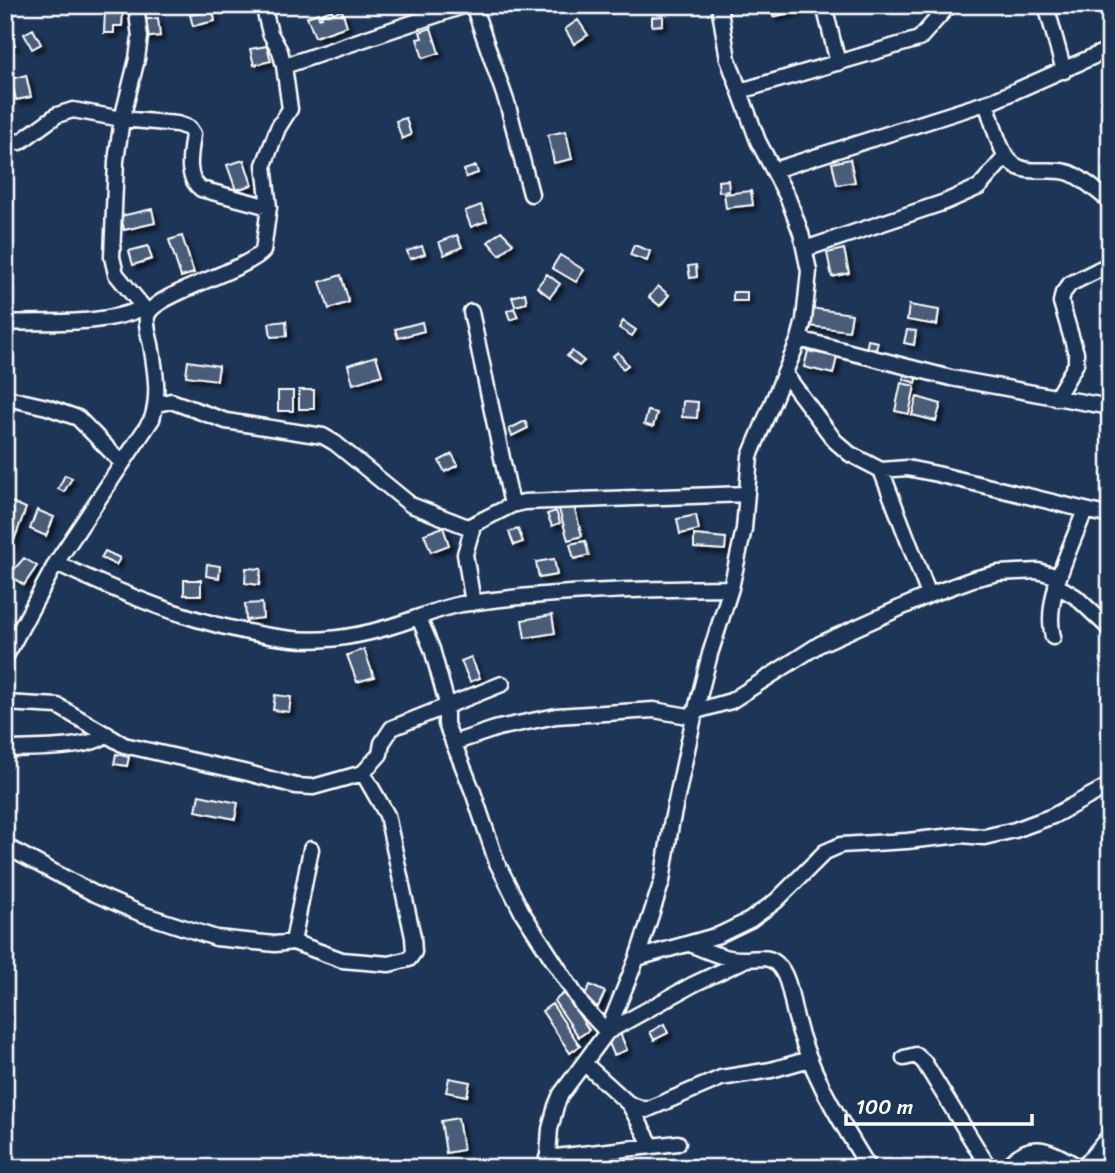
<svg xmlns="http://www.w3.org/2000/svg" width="1115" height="1173" font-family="Sriracha,sans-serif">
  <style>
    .building { fill: #4a5d79; stroke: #fff; stroke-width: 2; filter: url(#shadow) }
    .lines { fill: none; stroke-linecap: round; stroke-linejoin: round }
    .minor-casing { stroke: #fff; stroke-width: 19 }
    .minor { stroke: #1d3557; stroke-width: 14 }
  </style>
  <defs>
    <filter id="shadow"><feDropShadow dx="4" dy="4" stdDeviation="2" flood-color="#0009"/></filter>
  </defs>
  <rect width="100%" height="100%" fill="#1d3557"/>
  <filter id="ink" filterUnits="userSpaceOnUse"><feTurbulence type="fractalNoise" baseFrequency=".0143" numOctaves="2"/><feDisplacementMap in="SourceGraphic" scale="14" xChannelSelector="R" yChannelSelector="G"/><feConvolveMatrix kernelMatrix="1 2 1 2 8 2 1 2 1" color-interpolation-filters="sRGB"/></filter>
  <g filter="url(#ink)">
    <path class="building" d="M770,5H810V8L773,17Z
      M105,10L123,11L122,26H114V33H104Z
      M213,10L215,21L193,26L190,15Z
      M332,10L333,13L342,10L347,26L315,37L307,17L318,13L319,18L322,17L321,14Z
      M663,16V25L652,26V17Z
      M158,18L160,36L143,38L141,20Z
      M578,20L588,35L574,44L565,29Z
      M5,28L15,45L5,51Z
      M431,28L439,53L423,58L417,39L422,38L420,32Z
      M33,29L41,44L32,49L24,34Z
      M267,46L271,61L254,65L250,49Z
      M26,75L31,97L16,100L11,79Z
      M406,118L411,135L402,139L396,121Z
      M566,131L572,159L554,163L548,135Z
      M850,159L855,182L837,185L832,163Z
      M244,160L252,185L236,190L227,165Z
      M476,166L478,173L466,177L464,170Z
      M728,180L729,191L719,192L718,181Z
      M751,191L753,205L726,208L724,194Z
      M481,205L487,221L471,227L465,211Z
      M152,209L155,223L124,230L121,216Z
      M501,231L513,243L500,255L488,242Z
      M457,235L462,247L444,255L439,242Z
      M182,236L194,273L181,277L169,240Z
      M634,245L650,251L647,261L630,255Z
      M148,246L152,259L133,265L129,251Z
      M422,246L425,254L410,259L407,251Z
      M844,249L849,273L832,277L827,253Z
      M560,255L584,270L576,282L552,268Z
      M696,265L697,277L690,278L688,266Z
      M547,274L560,284L550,297L537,287Z
      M341,275L349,302L329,309L320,282Z
      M658,286L669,295L660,306L649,297Z
      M733,292H747V301H733Z
      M525,293L527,303L515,306L512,297Z
      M909,305L939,310L937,325L907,320Z
      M514,308L518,317L510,320L507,311Z
      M810,308L852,314L849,331L808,326Z
      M286,321L287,336L271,337L269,323Z
      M623,321L636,330L632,336L619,328Z
      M422,322L424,331L398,338L395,329Z
      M907,330L916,331L914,345L904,343Z
      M868,340L878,342L875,353L866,351Z
      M572,351L584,361L579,366L567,356Z
      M808,351L837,357L833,374L804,367Z
      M618,352L628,365L623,369L613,356Z
      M376,356L382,375L353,384L348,365Z
      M188,361L219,366L217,380L186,376Z
      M905,372L918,375L916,383L903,379Z
      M901,383L915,386L909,414L895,411Z
      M299,390H314V409H299Z
      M278,391H293V411H278Z
      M917,397L941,404L936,421L912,415Z
      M683,401L698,402L697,418L682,417Z
      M648,411L657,413L653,427L644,424Z
      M525,421L528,428L512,436L509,429Z
      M452,454L458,465L445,472L439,461Z
      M65,475L72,478L64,492L58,489Z
      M9,501L26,508L10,551L5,549V510Z
      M573,502L582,536L568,540L558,506Z
      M37,510L54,517L46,536L30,529Z
      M556,511L560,523L552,526L547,514Z
      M696,515L699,530L680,534L677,519Z
      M443,527L449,545L431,552L424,534Z
      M518,529L523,542L514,545L509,532Z
      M694,535L726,538L725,550L694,548Z
      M585,541L589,555L574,559L570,544Z
      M105,551L120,558L116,565L101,558Z
      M24,558L37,566L24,585L9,575Z
      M554,559L557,575L539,578L536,562Z
      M207,564L220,566L219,578L206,576Z
      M246,568L261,569L259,585L245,583Z
      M184,580H201V595H184Z
      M262,603L263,618L246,620L245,604Z
      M552,615L555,633L525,638L522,620Z
      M364,649L374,677L357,682L347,655Z
      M471,657L480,678L470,682L461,661Z
      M275,695L291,697L289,712L273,710Z
      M116,754L129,757L127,766L114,764Z
      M199,795L238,803L235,819L196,811Z
      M590,985L605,992L598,1007L583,1000Z
      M564,993L589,1030L579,1037L554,1001Z
      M552,1004L580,1046L570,1053L542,1011Z
      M664,1024L668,1033L654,1040L650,1032Z
      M620,1033L627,1050L614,1055L607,1038Z
      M449,1078L470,1082L467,1096L446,1092Z
      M458,1118L463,1150L446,1153L441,1121Z"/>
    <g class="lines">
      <defs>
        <path id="minor" d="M136,5L140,37L137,59L122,119L116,161L112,257L116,274L148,313
          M473,5L508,106L531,194
          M824,5L838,63
          M1046,5L1064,71
          M284,66L466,5
          M740,91L919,39L949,5
          M986,103C993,121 998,150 1012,163C1028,177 1051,166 1070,173C1085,179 1097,192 1110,201
          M5,141L20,142L57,115L73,110L122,119L177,124L189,128L193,134C191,153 184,176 201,189L269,207
          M774,170L995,100L1110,49
          M805,249L945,202L979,187L1006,156
          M471,312L512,505
          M5,323C50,321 102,326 143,308
          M799,339L951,378L1110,407
          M785,374L835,441L850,454L881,470L907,468L937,474L1110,516
          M7,398L47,407L78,418L122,463
          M1056,398L1076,364V353L1061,302L1063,293L1070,284L1110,264
          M157,404L171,401L226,421L323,436L335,443L411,505L468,527L512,505L524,502L746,494
          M881,470L929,595
          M473,526L465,554L473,603
          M56,563C131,598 208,630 292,639C333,643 378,632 416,618C431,613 445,607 462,604C550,591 641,589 731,588
          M1056,585L1076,597L1110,629
          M419,618L432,649L446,700V724L473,792L497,863L522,912L582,1005L607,1032L694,984L745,960
          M1053,637C1043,599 1072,546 1085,510
          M5,658L56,563L152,419C160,394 155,370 151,344C149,336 146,326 147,317C151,294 244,272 263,251L269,207L264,165L278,128L290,109L284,66L280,51L270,33L263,5
          M5,703L58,706L124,745L248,773L296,786L313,787L363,773L380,754L382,743L392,728L502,684
          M696,711L731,701L820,644L929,595L973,579L998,573L1038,571L1059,577
          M453,743L498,728L556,716L654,710L694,717
          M5,749C29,748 91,750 107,734
          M5,846L93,893L142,914L216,938L275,944L293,942L342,960L389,964L409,959L414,952L413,937L387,815L363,773
          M293,942L311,849
          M690,944C709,952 726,960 746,959C757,959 768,955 777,964C789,975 791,999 795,1014C808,1070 839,1119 869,1168
          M637,958L719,935L750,920L776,901L825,852L841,845L907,841L961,835L984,837L1015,830L1053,816L1110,785
          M904,1058L916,1055L924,1062L989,1168
          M585,1064L629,1104L646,1110L721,1078L771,1070L810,1059
          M629,1104L652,1146
          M547,1158L678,1143
          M547,1168L550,1129L556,1106L561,1094L607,1032L637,958L662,881L671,825L694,717L710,654L731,588L744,529L750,456L799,339L804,320L809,271L801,233L788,198L758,141L728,59L719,5
          M1007,1168C1031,1135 1053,1153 1081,1168
          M1083,1168L1110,1135"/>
      </defs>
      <use href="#minor" class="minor-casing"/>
      <use href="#minor" class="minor"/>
    </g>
  </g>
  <rect width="1115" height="1173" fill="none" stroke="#1d3557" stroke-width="28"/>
  <rect x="14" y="14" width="1087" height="1145" fill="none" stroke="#fff" stroke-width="2.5" filter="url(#ink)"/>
  <path d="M846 1114v10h186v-10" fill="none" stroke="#ffffff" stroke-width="3.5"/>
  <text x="856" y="1114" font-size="21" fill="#ffffff" stroke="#1d3557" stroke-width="5" paint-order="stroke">100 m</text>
</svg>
